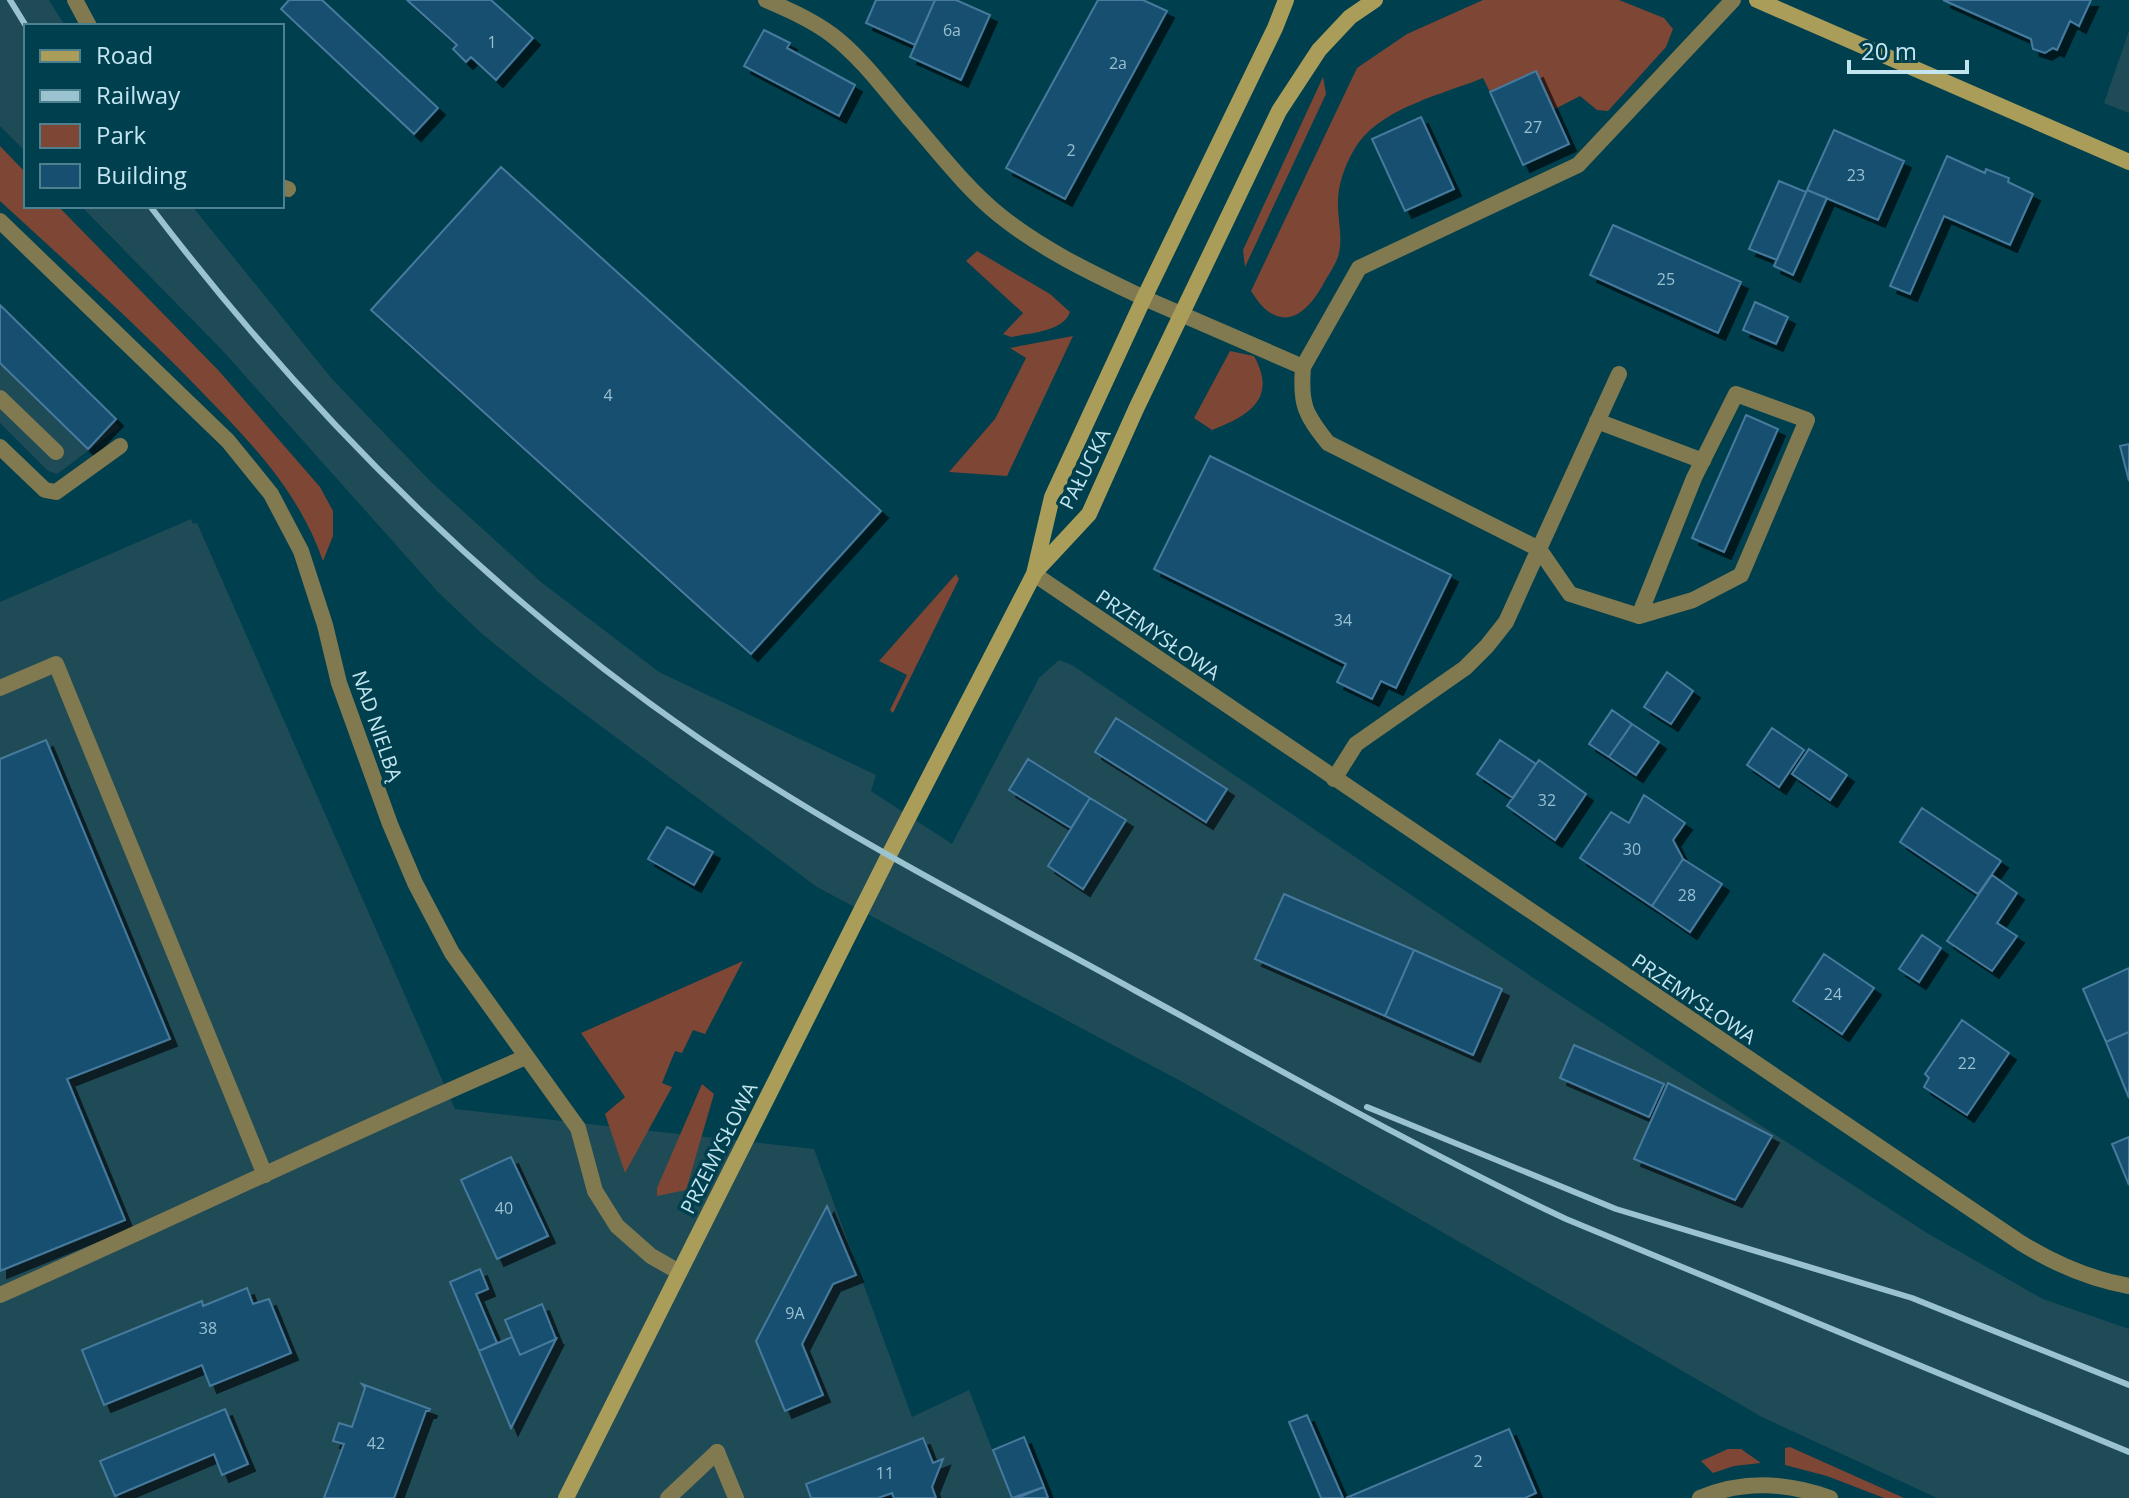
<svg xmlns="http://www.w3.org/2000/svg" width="2129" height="1498" font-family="'Open Sans',sans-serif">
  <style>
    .built { fill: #1f4b57 }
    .green { fill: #7e4634 }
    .building { fill: #174f70; stroke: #467a9c; stroke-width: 2; filter: url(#shadow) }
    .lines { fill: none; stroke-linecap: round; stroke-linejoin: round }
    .lane { stroke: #817950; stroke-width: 16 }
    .street { stroke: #817950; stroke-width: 16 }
    .secondary { stroke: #aa9d59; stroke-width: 16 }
    .rail { stroke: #9bc3cf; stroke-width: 6 }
    .labels { text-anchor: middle; stroke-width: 7; stroke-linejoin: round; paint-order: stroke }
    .number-label { font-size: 16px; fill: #98c0d0 }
    .street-label { font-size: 20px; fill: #c3e5f0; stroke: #003f4e }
  </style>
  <defs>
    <filter id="shadow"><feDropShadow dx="7" dy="7" stdDeviation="0" flood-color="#0009"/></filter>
  </defs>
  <rect width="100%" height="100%" fill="#003f4e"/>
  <path class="built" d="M0,0H49L65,26H26V152L0,126Z
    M2129,31V113L2104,103Z
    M81,206H192L332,379L432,483L541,582L659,672L876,775L871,791L952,844L1039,678L1059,660L1072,665L1544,985L1927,1233L2043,1299L2129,1329V1498H1937L1762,1417L1188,1085L817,887L539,680L481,633L438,592L223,351Z
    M0,306L120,427L57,474L48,471L0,423Z
    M191,519L193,524L197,523L455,1109L814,1149L912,1417L969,1390L1011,1498H0V602Z"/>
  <path class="green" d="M1483,0H1619L1664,18L1673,29L1666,47L1608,111L1597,110L1580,96L1553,110L1536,71L1490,92L1483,78C1443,94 1386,107 1359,142C1348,158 1339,179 1338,199C1337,218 1343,234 1339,253C1337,263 1330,272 1325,281C1305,319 1278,335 1251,291L1357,68L1407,34Z
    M1323,77L1326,94L1245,267L1243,250Z
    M0,146L26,173V206H58L219,371L320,487L333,511V536L323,561C297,487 248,440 195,385C133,321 66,262 0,201Z
    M977,251L1050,294L1070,312C1063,332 1029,333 1011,337L1003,334L1023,313L966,261Z
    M1073,336L1007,476L949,472L995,419L1026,358L1010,348Z
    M1230,351L1254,356C1278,399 1248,416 1212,430L1194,418Z
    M956,574L959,579L893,713L890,710L907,675L879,661Z
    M743,961L705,1034L693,1030L682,1053L675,1051L662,1083L672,1087L625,1173L605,1114L625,1097L581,1033Z
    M702,1084L714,1094L686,1190L657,1196V1188Z
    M1790,1447L1904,1498H1884L1827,1476L1785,1465V1448Z
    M1728,1449H1741L1761,1463L1734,1466L1713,1473L1701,1461Z"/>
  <path class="building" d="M289,0H322L438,108L414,134L281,9Z
    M407,0H491L533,38L496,80L471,57L466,62L453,49L457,45Z
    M876,0H935L915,45L866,23Z
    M935,0H956L990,15L961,80L910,57Z
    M1098,0H1143L1167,11L1065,199L1006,168Z
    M1943,0H2091L2079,26L2070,21L2057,50L2053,48L2045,53L2033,49L2031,39Z
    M764,30L790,43L787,48L855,85L839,116L744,66Z
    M1536,71L1569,144L1523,165L1490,92Z
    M1421,117L1454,189L1405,211L1372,139Z
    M1834,130L1904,161L1878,220L1807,190Z
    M1947,156L1985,173L1986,169L2009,178L2008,182L2033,194L2010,245L1944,216L1910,294L1890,286Z
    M501,167L881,511L751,654L371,310Z
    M1779,181L1806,192L1777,260L1749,249Z
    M1807,190L1827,198L1793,275L1774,266Z
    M1613,225L1741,282L1718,333L1590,275Z
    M1755,302L1788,317L1776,344L1743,330Z
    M0,305L116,419L88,449L0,363Z
    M1746,415L1778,429L1724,552L1692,538Z
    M2129,444V481L2120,446Z
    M1210,456L1451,575L1396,688L1381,681L1372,699L1337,682L1346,664L1154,569Z
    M1667,672L1693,691L1671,724L1644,707Z
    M1612,710L1632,724L1609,757L1589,744Z
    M1116,718L1227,789L1206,822L1095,752Z
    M1632,724L1659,742L1636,775L1609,757Z
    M1772,728L1804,750L1779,787L1747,765Z
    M46,740L170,1039L67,1079L125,1220L0,1271V759Z
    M1500,740L1536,764L1513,798L1477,774Z
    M1809,749L1847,775L1830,800L1792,774Z
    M1028,759L1090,798L1071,828L1009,790Z
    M1539,760L1586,794L1555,840L1507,806Z
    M1644,795L1685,823L1673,840L1683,859L1652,906L1580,858L1611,812L1629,823Z
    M1090,798L1126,820L1083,889L1048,866Z
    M1922,808L2001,861L1978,894L1900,842Z
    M667,827L713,852L694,885L648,859Z
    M1683,859L1722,884L1690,932L1652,906Z
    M1992,875L2017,893L1997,923L2017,936L1992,971L1947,941Z
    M1284,894L1414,950L1385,1016L1255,959Z
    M1922,935L1941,948L1919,982L1899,969Z
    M1414,950L1502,989L1473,1055L1385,1016Z
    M1824,954L1874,988L1842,1034L1793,1001Z
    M2129,968V1032L2106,1042L2083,989Z
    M1962,1020L2009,1053L1967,1115L1924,1087L1929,1078L1925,1074Z
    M2129,1032V1098L2106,1042Z
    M1574,1045L1664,1084L1649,1117L1560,1078Z
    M1668,1083L1772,1136L1735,1200L1634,1159Z
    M2129,1137V1185L2112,1144Z
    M511,1157L548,1236L497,1259L461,1180Z
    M827,1206L856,1275L833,1284L802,1344L823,1395L785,1411L756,1341Z
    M480,1269L488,1289L476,1294L497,1343L479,1351L450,1282Z
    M247,1288L253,1304L269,1299L291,1353L210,1386L202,1365L104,1405L82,1350L202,1301L203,1306Z
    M542,1304L556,1339L520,1355L505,1320Z
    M512,1337L520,1355L556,1339L511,1428L479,1351Z
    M362,1384L430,1409L429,1411H426L394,1498H324L344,1444L333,1441L339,1423L352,1427L365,1388Z
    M225,1409L248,1464L222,1475L214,1454L115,1496L100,1461Z
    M1307,1415L1343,1498H1321L1289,1422Z
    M1509,1429L1536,1493L1525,1498H1346Z
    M1024,1437L1044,1487L1012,1498L993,1450Z
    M923,1438L933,1463L943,1459L932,1487L936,1498H894L892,1493L878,1498H811L806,1484Z
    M1044,1487L1048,1498H1017Z"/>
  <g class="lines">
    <path class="lane" d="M75,0L89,26
      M766,0C789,10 812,20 832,35C862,58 885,90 909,118
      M282,187L288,189
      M1144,298L1303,367L1359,268L1578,165L1733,0
      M1303,367C1300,405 1305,414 1328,443L1539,549L1619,374
      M0,398L56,452
      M1597,421L1703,461
      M0,447L45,490L56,492L120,446
      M1539,549L1570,594L1639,616L1693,600L1741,575L1807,420L1736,394L1694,478L1639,616
      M0,688L56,664L265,1175
      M1334,779L1356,744L1465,668L1487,646L1506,622L1539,549
      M0,1295C176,1217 349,1133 526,1057
      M668,1498L717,1452"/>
    <path class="street" d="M909,118C938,151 965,187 998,214C1042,250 1094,274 1144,298
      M0,221L228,441L271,494L301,551L325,625L339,683L390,824L415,883L452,953L578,1128L595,1191L617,1226L651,1256L679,1272
      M1034,574L2021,1243C2055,1264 2089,1279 2129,1286
      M717,1452L736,1498
      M1700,1498C1743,1480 1786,1482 1830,1498"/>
    <path class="secondary" d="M1757,0L2129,162
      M1035,572L1089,514L1136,409L1279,111L1319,50L1350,17L1375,0
      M566,1498L889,855L1034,574L1052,497L1144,298L1275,28L1286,0"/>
    <path class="rail" d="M10,0L26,26
      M150,206C306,411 486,592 700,739C839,834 989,910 1136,991C1279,1069 1419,1150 1566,1219L2129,1452
      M1367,1107L1616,1209L1912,1298L2129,1385"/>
  </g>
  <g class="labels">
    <g class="number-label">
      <text x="952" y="36">6a</text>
      <text x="492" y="48">1</text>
      <text x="1118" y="69">2a</text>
      <text x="1533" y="133">27</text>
      <text x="1071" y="156">2</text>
      <text x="1856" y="181">23</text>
      <text x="1666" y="285">25</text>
      <text x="608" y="401">4</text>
      <text x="1343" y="626">34</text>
      <text x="1547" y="806">32</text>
      <text x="1632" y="855">30</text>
      <text x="1687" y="901">28</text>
      <text x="1833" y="1000">24</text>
      <text x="1967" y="1069">22</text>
      <text x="504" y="1214">40</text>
      <text x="795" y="1319">9A</text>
      <text x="208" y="1334">38</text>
      <text x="376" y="1449">42</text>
      <text x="1478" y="1467">2</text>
      <text x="885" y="1479">11</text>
    </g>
    <g class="street-label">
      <text transform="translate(1085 469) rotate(-63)" y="7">PAŁUCKA</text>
      <text transform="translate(1158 635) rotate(34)" y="7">PRZEMYSŁOWA</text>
      <text transform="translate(377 726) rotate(71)" y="7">NAD NIELBĄ</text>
      <text transform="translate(1694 999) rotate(34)" y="7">PRZEMYSŁOWA</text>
      <text transform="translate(719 1148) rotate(-63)" y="7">PRZEMYSŁOWA</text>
    </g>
  </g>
  <rect x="24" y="24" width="260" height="184" fill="#003f4e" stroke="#4e818f" stroke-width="2"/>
  <rect x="40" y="50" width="40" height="12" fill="#aa9d59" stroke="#4e818f" stroke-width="2"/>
  <text x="96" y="64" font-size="24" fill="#c3e5f0">Road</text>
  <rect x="40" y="90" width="40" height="12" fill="#9bc3cf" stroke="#4e818f" stroke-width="2"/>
  <text x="96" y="104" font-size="24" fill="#c3e5f0">Railway</text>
  <rect x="40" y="124" width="40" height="24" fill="#7e4634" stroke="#4e818f" stroke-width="2"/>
  <text x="96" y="144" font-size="24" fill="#c3e5f0">Park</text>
  <rect x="40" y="164" width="40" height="24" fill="#174f70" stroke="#4e818f" stroke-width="2"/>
  <text x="96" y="184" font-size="24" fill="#c3e5f0">Building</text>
  <path d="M1849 60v12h118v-12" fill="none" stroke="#c3e5f0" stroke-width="4"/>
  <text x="1861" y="60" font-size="24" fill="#c3e5f0" stroke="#003f4e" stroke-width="6" paint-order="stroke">20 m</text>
</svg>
